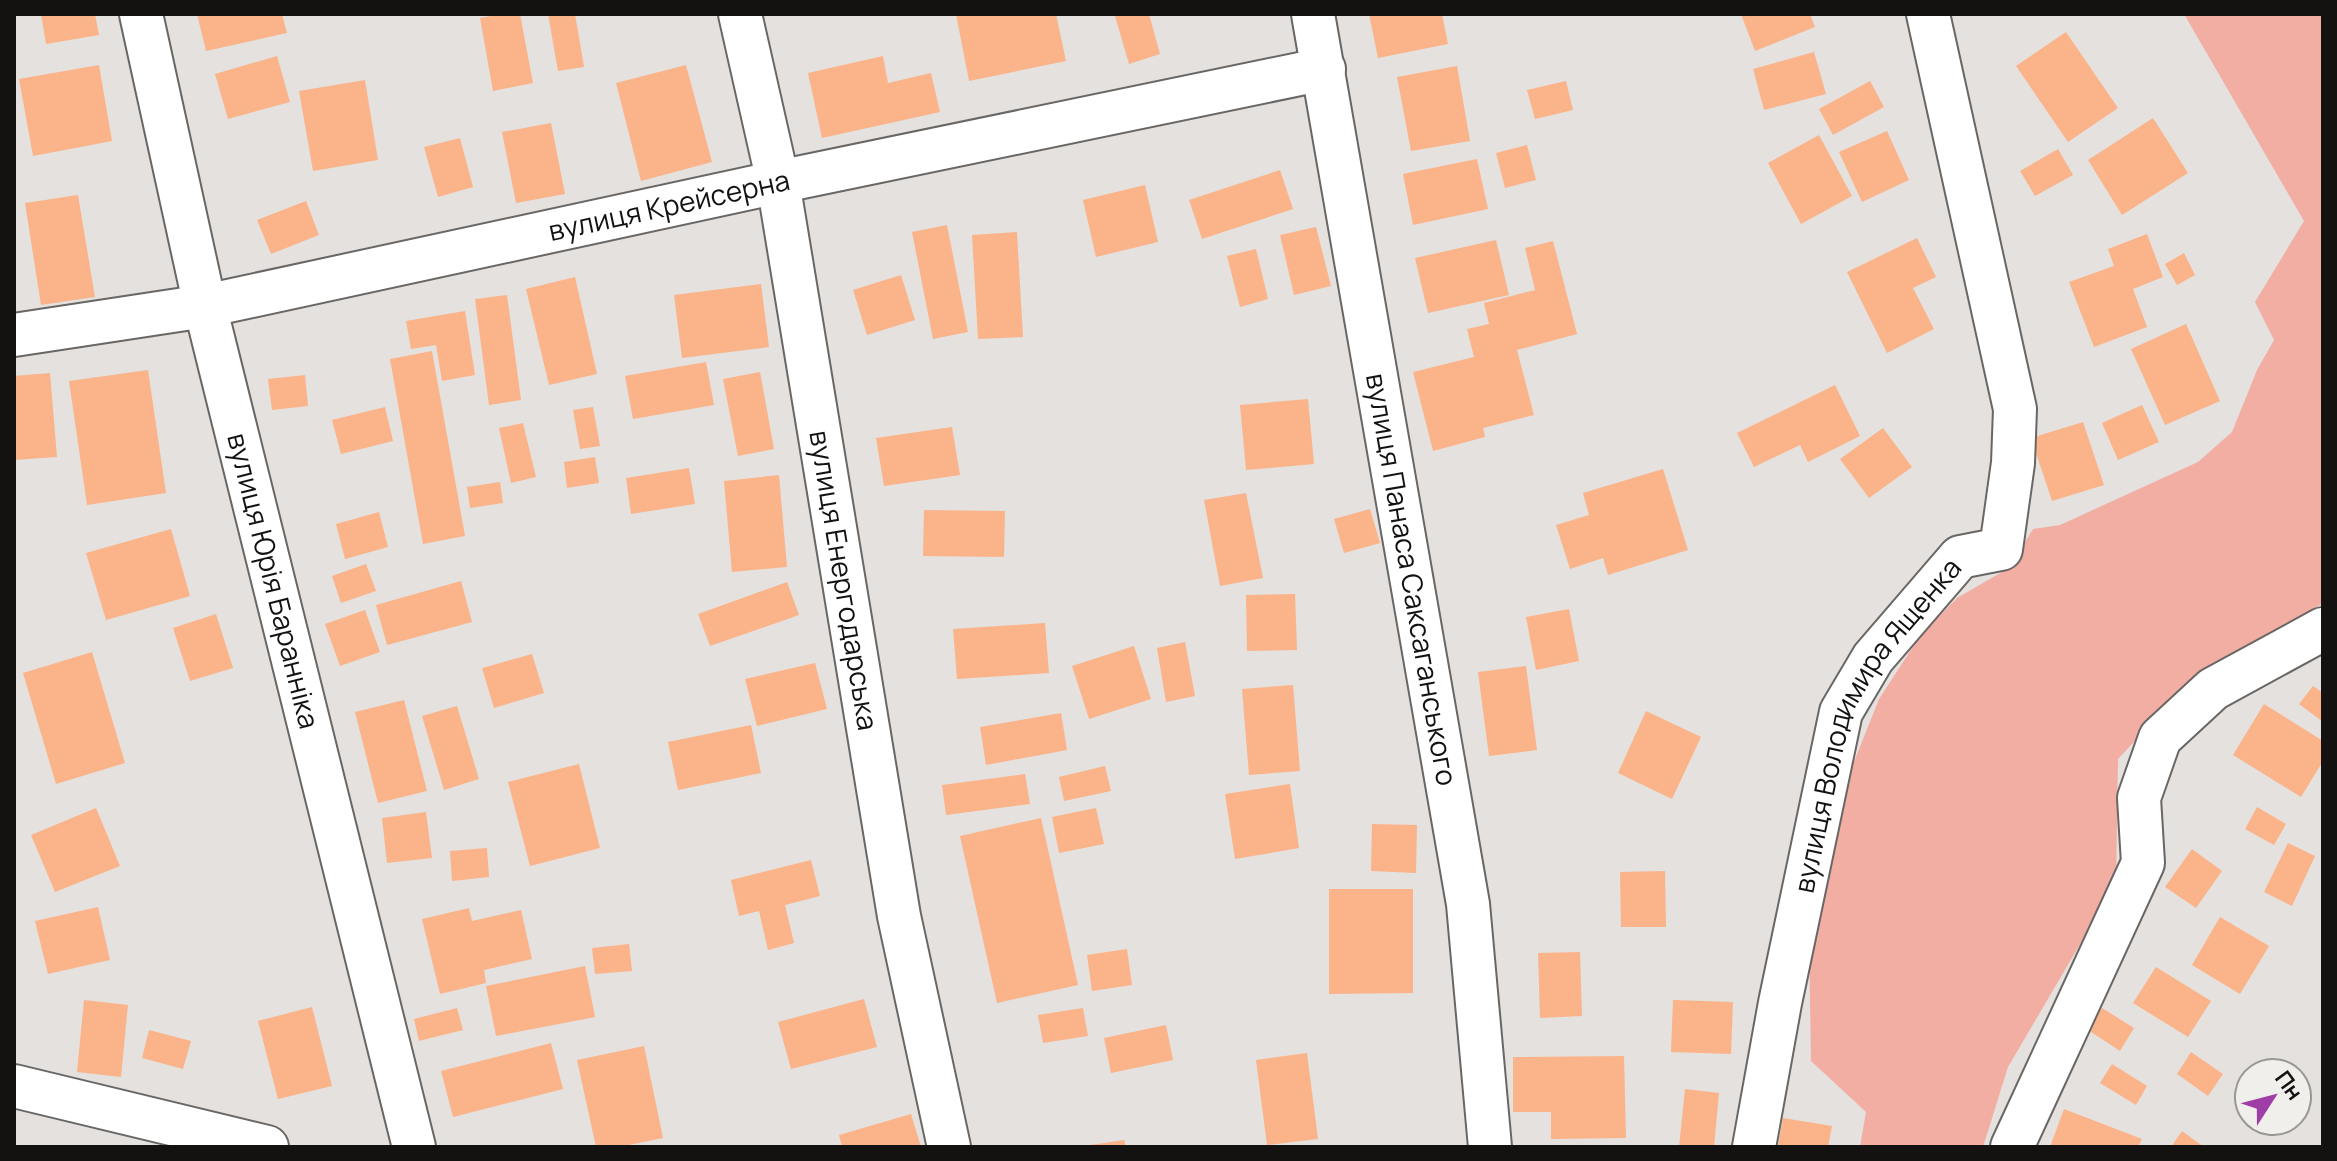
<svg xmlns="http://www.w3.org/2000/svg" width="2337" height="1161" font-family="Manrope,sans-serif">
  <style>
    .green { fill: #f2aea3 }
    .building { fill: #fbb38a }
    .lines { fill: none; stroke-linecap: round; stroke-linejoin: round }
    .street-casing { stroke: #696765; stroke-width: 46 }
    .street { stroke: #fff; stroke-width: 42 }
    .labels { text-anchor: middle; stroke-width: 8; stroke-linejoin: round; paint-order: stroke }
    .street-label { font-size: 28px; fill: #131211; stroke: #f1efec }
  </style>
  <rect width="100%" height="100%" fill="#e4e1de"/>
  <path class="green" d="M2184,14H2323V603L2180,693L2118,759L2116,883L2008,1067L1983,1147H1860L1866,1112L1811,1061L1809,937L1846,782L1879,699L1920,636L1957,598L2009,568L2033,529L2060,525L2198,462L2232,432L2257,370L2274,340L2255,302L2304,221Z"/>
  <path class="building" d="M41,14H95L99,35L46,44Z
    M197,14H282L287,33L206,51Z
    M501,14H520L533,83L493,91L480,18Z
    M548,14H575L584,67L558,71Z
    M956,14H1056L1066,61L969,81Z
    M1123,14H1149L1160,54L1129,64L1115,16Z
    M1369,14H1442L1448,44L1378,58Z
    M1741,14H1810L1815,27L1755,51Z
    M2066,32L2118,108L2068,142L2016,66Z
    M1814,52L1826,94L1764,110L1753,69Z
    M277,56L290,102L228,119L215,74Z
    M883,56L888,83L931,73L940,112L822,138L808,73Z
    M99,65L112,141L33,156L19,79Z
    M686,65L712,162L641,181L616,83Z
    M1457,66L1470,141L1411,151L1397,77Z
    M365,80L378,160L313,171L299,91Z
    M1566,81L1573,110L1535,119L1527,90Z
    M1870,81L1884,107L1833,135L1819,109Z
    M2153,118L2188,173L2122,215L2088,160Z
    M551,123L565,194L516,203L502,132Z
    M1887,131L1909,180L1862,202L1839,152Z
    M1819,135L1852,196L1801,224L1768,163Z
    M460,138L473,187L438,197L424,147Z
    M1527,145L1536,180L1505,188L1496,153Z
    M2058,149L2073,175L2035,196L2020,171Z
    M1477,159L1488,209L1413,225L1403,174Z
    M1280,170L1293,209L1202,239L1189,200Z
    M1145,185L1158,242L1096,257L1083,200Z
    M78,195L95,297L41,305L25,203Z
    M306,201L319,235L271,254L257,220Z
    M947,225L968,332L933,339L912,232Z
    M1316,227L1331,286L1294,295L1280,235Z
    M1017,232L1023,337L978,339L972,235Z
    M2147,234L2163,277L2133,289L2147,327L2094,347L2069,282L2114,266L2108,249Z
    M1917,238L1936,277L1913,288L1934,329L1887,353L1847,272Z
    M1496,240L1509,295L1428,313L1415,258Z
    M1553,241L1577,334L1517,350L1534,415L1483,428L1485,437L1433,451L1413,372L1474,357L1467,329L1489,324L1484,303L1535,290L1525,248Z
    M1256,249L1268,299L1240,307L1227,256Z
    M2184,253L2195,275L2177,285L2165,264Z
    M901,275L915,320L867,335L853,290Z
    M575,277L597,374L549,385L526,289Z
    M761,284L769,347L682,358L674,295Z
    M507,295L521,400L489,405L475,299Z
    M465,311L475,375L442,381L436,345L411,349L406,321Z
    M2186,324L2220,401L2165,425L2131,349Z
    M432,351L465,536L423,544L390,359Z
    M706,362L714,405L633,419L625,376Z
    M148,370L166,493L87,505L69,381Z
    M760,372L774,449L738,456L723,379Z
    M50,373L57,457L14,460V376Z
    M305,375L308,406L272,410L268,379Z
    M1835,385L1860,436L1808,462L1800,445L1754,467L1737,433Z
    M1308,399L1314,464L1246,470L1240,405Z
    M2142,405L2159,442L2118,460L2102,423Z
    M385,407L393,441L341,454L332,420Z
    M593,407L600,446L580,449L573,410Z
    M2083,422L2104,485L2052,501L2031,438Z
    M523,423L536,477L511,483L499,428Z
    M952,427L960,475L884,486L876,438Z
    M1883,428L1912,467L1869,498L1840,459Z
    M595,457L599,483L567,488L564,462Z
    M689,468L695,504L631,514L626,478Z
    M1663,469L1688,550L1608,575L1603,558L1570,569L1556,525L1589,515L1583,493Z
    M779,475L787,567L732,572L724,481Z
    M500,482L503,503L470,508L467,487Z
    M1246,493L1263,578L1220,586L1204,500Z
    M1370,509L1380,543L1344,553L1334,519Z
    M924,510L1005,511L1004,557L923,556Z
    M379,512L388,547L345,559L336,524Z
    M171,529L190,596L106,620L86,553Z
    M366,564L376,591L341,603L332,576Z
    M461,581L472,622L387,645L376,605Z
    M787,582L799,615L710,646L698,614Z
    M1295,594L1297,650L1247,651L1246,595Z
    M1569,609L1579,661L1536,670L1526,617Z
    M365,610L380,652L340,666L325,624Z
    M216,614L233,668L190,681L173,628Z
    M1045,623L1049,673L957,679L953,629Z
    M1185,642L1195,696L1166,702L1157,648Z
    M1134,646L1151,699L1089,719L1072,666Z
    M92,652L125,763L56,784L23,673Z
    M532,654L544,693L494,708L482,668Z
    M815,663L827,709L757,726L745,679Z
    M1526,666L1537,750L1489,756L1478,672Z
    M1293,685L1300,771L1249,775L1242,689Z
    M2313,686L2323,693V722L2299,704Z
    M404,700L427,791L378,803L355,712Z
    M2264,704L2323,741V761L2301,797L2233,755Z
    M457,706L479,779L444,790L422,716Z
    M1646,711L1701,737L1672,799L1618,773Z
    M1061,713L1067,750L986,765L980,727Z
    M751,725L761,773L678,790L668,742Z
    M579,764L600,848L530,866L508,782Z
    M1105,766L1111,791L1064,801L1059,777Z
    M1025,774L1030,804L946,815L942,785Z
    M1290,784L1299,848L1235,859L1225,794Z
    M2257,807L2286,824L2274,845L2245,829Z
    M96,808L120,866L55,892L31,835Z
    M1096,808L1104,844L1059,853L1052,817Z
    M426,812L432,858L387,863L382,818Z
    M1041,818L1078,985L997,1003L960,836Z
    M1372,824L1417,825L1416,873L1371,871Z
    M2288,843L2315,856L2292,906L2264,892Z
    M487,848L489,877L452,881L450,851Z
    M2192,849L2222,871L2196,908L2165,887Z
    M811,860L820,896L785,905L794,943L768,950L759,911L739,916L731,880Z
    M1665,871L1666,927H1621L1620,872Z
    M1329,889H1413V993L1329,994Z
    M98,907L110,960L48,974L35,921Z
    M469,908L472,921L521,910L532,959L484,970L486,983L440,994L422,919Z
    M2220,917L2269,946L2240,994L2192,965Z
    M629,944L632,971L595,974L592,948Z
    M1127,949L1132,985L1092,991L1087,955Z
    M1580,952L1582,1016L1540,1018L1538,953Z
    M585,966L595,1017L496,1036L486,986Z
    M2156,967L2211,1001L2188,1037L2133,1003Z
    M864,999L877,1047L791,1069L778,1022Z
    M84,1000L128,1005L121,1077L77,1072Z
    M1673,1000L1733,1002L1731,1054L1671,1052Z
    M312,1007L332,1086L278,1099L258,1021Z
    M457,1008L463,1030L419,1041L414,1019Z
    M1083,1008L1088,1036L1043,1043L1038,1015Z
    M2102,1008L2134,1028L2120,1051L2088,1030Z
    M1166,1025L1173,1060L1111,1073L1104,1038Z
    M149,1030L191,1041L183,1069L142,1058Z
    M551,1043L563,1089L453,1117L441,1071Z
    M644,1046L663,1138L619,1147H596L577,1060Z
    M2191,1052L2223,1074L2208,1096L2177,1074Z
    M1307,1053L1318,1139L1267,1145L1256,1060Z
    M1624,1056L1626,1138L1551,1139V1112H1513V1057Z
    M2112,1064L2147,1086L2136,1105L2100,1083Z
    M1685,1089L1719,1093L1714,1147H1679Z
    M2064,1109L2142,1139L2138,1147H2050Z
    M911,1114L921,1147H842L839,1135Z
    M1783,1118L1832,1126L1828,1147H1778Z
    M2182,1131L2204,1147H2171Z
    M1124,1140L1126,1147H1090V1145Z"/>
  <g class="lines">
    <defs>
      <g id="street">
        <path id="s1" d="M141,14L205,306L414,1147"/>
        <path id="s2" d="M740,14L778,182L899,916L949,1147"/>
        <path id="s3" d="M1313,14L1468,904L1490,1147"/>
        <path id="s4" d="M14,335L205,306L778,182L1324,69"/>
        <path d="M14,1086L267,1147"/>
        <path id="s5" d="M1754,1147L1780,1003L1841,712L1873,658L1960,557L2001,549L2013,463L2015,409L1928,14"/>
        <path d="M2012,1147L2143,863L2139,798L2160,738L2213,689L2323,629"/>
      </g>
    </defs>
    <use href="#street" class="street-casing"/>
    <use href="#street" class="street"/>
  </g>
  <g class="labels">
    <g class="street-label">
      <text dy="10" stroke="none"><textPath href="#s4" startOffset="668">вулиця Крейсерна</textPath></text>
      <text dy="10" stroke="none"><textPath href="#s3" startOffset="574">вулиця Панаса Саксаганського</textPath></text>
      <text dy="10" stroke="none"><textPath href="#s2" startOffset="576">вулиця Енергодарська</textPath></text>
      <text dy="10" stroke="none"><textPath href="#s1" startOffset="582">вулиця Юрія Баранніка</textPath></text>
      <text dy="10" stroke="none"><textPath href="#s5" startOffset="446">вулиця Володимира Ященка</textPath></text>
    </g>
  </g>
  <rect width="2337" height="1161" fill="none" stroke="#131211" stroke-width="32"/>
  <g transform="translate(2273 1097) rotate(54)"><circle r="38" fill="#f1efec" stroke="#989794" stroke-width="2"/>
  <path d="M0-6L14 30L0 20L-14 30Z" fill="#9f3ea6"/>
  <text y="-12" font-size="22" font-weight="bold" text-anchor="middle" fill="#131211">Пн</text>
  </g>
</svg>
